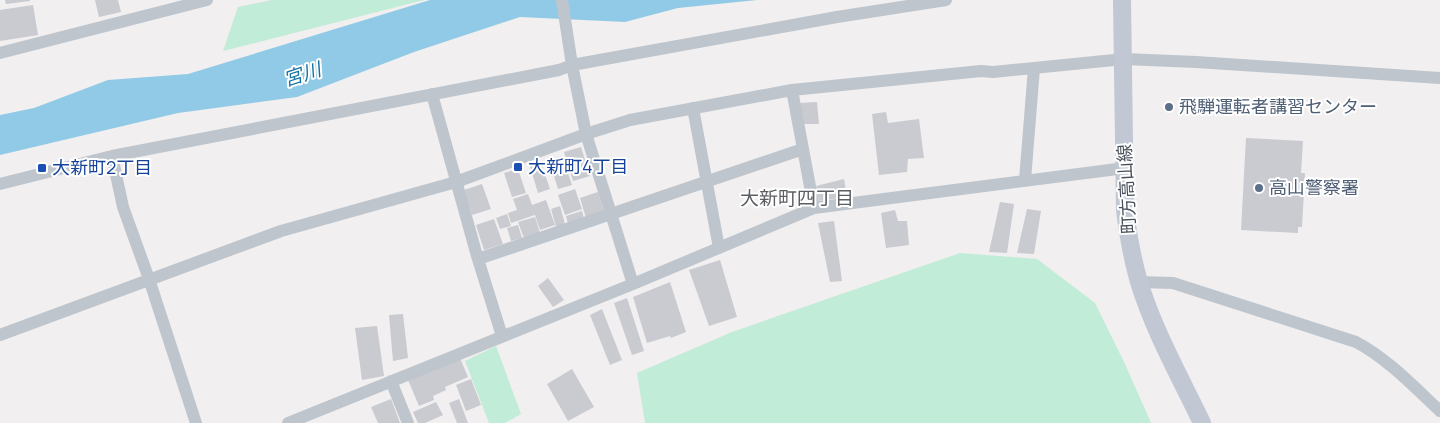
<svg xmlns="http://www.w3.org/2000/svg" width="1440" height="423" font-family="Manrope,'Noto Sans JP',sans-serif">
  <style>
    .green { fill: #c1ecd7 }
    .water { fill: #91cae6 }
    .building { fill: #c9cbd1 }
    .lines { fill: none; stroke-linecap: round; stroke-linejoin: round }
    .minor { stroke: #bec5cd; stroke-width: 12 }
    .secondary { stroke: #c1c8d4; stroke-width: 18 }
    .service-dot { fill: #5c6f8a; stroke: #fff; stroke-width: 2 }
    .transit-dot { fill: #1a4fb4; stroke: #fff; stroke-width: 2 }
    .labels { text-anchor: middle; stroke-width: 4; stroke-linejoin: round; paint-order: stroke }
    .service-label { font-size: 18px; fill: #4e5e75; stroke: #fff; text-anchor: start }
    .transit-label { font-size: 18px; fill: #164399; stroke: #fff; text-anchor: start }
    .street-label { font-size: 18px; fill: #48505b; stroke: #fff }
    .water-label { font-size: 19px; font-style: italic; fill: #1672a0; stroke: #fff }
    .neighbourhood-label { font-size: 19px; fill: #5c5e63; stroke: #fff }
  </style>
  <rect width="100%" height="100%" fill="#f1efef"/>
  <path class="green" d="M272,0H424L223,51L238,7Z
    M960,253L1037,259L1095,303L1125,364L1151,423H645L637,373L732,332Z
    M496,346L521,414L505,423H489L465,361Z"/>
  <path class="water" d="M430,0H757L678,8L625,22L520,17L414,52L297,97L178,113L0,155V115L34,108L108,80L188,74Z"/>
  <path class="building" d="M5,0H30V1L6,4Z
    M95,0H118L121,12L99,17Z
    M33,5L38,35L0,41V10Z
    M817,102L819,124H802L799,103Z
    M886,112L888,123L919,119L924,158L908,159L907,172L879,175L872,114Z
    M1246,138L1303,141L1301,173H1305L1302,227H1298V233L1241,230Z
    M581,147L590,176L573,181L564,152Z
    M562,156L572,185L558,189L549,160Z
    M541,163L550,189L538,193L530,167Z
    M518,169L526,193L512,197L504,173Z
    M844,179L847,197L819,201L816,186Z
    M482,184L491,209L472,215L464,190Z
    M575,189L582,209L565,215L558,195Z
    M598,192L604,212L586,218L580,198Z
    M528,194L532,205L546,200L555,225L540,230L535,215L511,223L508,213L517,210L513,199Z
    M1000,202L1014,204L1007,253L989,252Z
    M560,206L565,224L556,227L551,209Z
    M1027,209L1041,211L1034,254L1017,253Z
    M895,210L898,221H907L909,245L886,248L881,213Z
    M582,211L584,219L568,224L566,216Z
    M507,214L511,226L500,229L496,218Z
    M535,217L540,233L524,238L518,222Z
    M494,219L503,244L484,250L476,225Z
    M834,221L842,281L830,282L818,223Z
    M518,225L522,238L511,241L507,228Z
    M720,260L737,317L709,326L689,270Z
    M548,278L564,300L553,307L538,286Z
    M670,282L686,332L671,338L670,336L647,343L633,297Z
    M627,298L644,351L632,355L614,303Z
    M602,309L622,360L610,365L590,315Z
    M403,314L408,358L393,361L389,315Z
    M377,326L384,376L362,380L355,328Z
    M460,358L468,377L445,387L446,390L433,396L434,400L419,406L408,380Z
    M572,369L594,407L568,421L547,384Z
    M471,379L481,405L466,411L456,385Z
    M391,399L400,423H378L371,407Z
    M459,399L468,423H457L449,403Z
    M436,402L443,415L425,423H418L413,412Z"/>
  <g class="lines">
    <path class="minor" d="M562,0L572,65L586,134L633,284
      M0,53L207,0
      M792,90L814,208
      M432,94L477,256L502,336
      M693,108L719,248
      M112,156L123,207L149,279L196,423
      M1025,180L1034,68
      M0,184L112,156L559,70L572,65L837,17L946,0
      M478,259L803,149
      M1139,282L1173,283L1356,342C1388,359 1414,387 1440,411
      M0,335L281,231L456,182L586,134L630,120L792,90L981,71L993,72L1124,59L1196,62L1440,78
      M391,381L408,423
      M288,423L633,284L814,208L1125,168"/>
    <path class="secondary" d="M1122,0L1125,210C1128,234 1132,258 1139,282C1154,331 1180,377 1202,423"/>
  </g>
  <g class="service-dot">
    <circle cx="1169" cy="107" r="5"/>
    <circle cx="1259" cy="188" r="5"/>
  </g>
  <g class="transit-dot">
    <rect x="513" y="162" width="10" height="10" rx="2.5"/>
    <rect x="37" y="163" width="10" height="10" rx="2.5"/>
  </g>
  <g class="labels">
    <g class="service-label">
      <text x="1179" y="113">飛騨運転者講習センター</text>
      <text x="1269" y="194">高山警察署</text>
    </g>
    <g class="transit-label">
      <text x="528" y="173">大新町4丁目</text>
      <text x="52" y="174">大新町2丁目</text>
    </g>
    <g class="street-label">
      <text transform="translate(1127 189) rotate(-93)" y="6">町方高山線</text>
    </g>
    <g class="water-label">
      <text transform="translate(302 74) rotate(-18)" y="7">宮川</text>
    </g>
    <g class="neighbourhood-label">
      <text x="797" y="205">大新町四丁目</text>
    </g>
  </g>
</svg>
